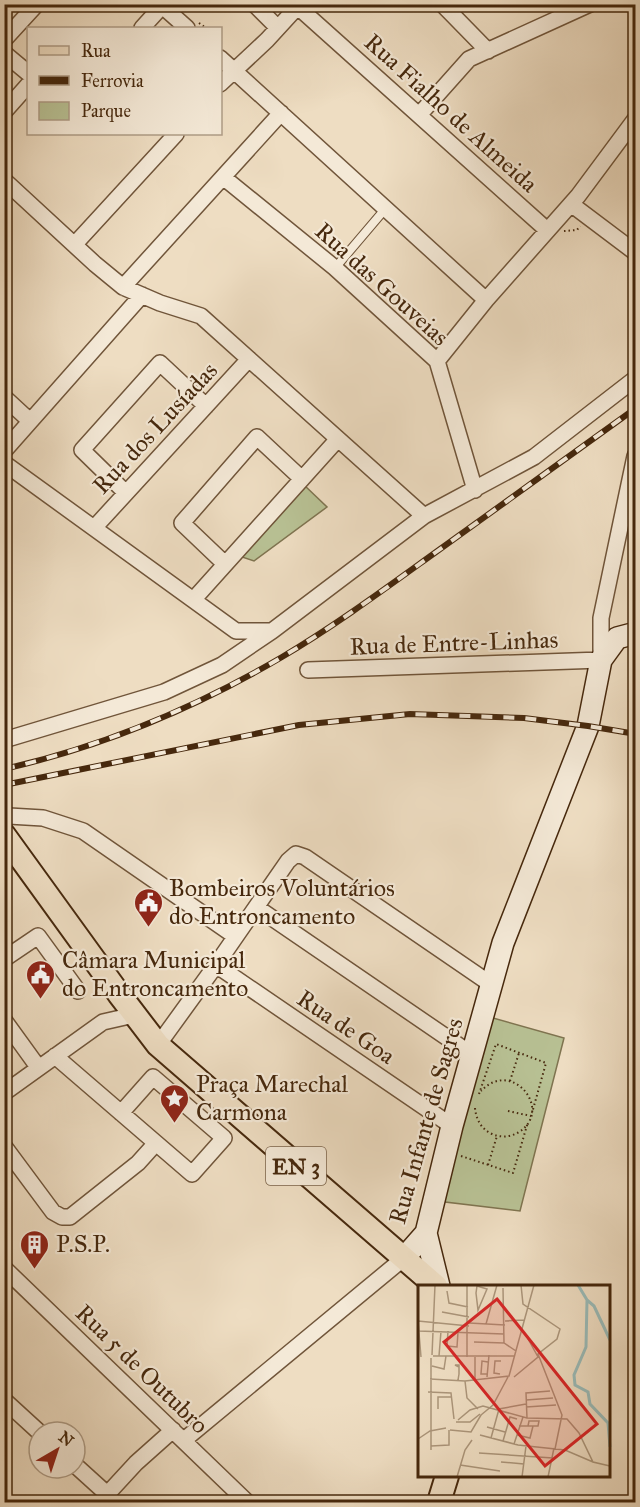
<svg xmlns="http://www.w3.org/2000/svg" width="640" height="1507" font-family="'IM FELL Great Primer',serif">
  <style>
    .green { fill: #b8c194; stroke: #7f7450; stroke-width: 1.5 }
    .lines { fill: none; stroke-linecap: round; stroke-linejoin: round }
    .lane-casing { stroke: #70553a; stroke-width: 10 }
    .street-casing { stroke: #70553a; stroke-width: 18 }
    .secondary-casing { stroke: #46280d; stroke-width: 24 }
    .primary-casing { stroke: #46280d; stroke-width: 26 }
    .path { stroke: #46280d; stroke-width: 2; stroke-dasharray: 1.5 3; stroke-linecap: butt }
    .lane { stroke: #f4e9d7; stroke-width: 8 }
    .street { stroke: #f4e9d7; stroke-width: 15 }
    .secondary { stroke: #f4e9d7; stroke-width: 21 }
    .primary { stroke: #eeddc2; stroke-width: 22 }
    .rail-casing { stroke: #46280d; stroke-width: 6 }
    .rail { stroke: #f4e9d7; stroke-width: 4; stroke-dasharray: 11; stroke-linecap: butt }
    .labels { text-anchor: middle; stroke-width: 4.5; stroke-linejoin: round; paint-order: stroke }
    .shield { fill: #f4e9d7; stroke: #7a624a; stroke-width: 1.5 }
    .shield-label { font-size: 22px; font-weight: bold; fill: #46280d }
    .street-label { font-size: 24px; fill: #46280d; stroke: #f4e9d7 }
    .poi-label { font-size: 24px; fill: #46280d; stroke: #f4e9d7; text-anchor: start }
    .inset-river { fill: none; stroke: #9abbb8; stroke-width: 3 }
    .inset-road { fill: none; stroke: #ab957a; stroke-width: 1.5 }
    .view { fill: #d62828; fill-opacity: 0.15; stroke: #d62828; stroke-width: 3 }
    .inset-edge { fill: none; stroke: #46280d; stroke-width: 3 }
  </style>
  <rect width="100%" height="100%" fill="#eeddc2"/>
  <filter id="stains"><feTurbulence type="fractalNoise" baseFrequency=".00333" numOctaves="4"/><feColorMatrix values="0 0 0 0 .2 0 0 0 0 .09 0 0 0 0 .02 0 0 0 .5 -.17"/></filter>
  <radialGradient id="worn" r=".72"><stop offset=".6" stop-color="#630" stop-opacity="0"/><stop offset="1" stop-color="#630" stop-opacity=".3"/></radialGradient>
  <path class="green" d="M303,484L327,507L254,561L242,557L241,551Z
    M486,1016L564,1038L520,1211L437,1201Z"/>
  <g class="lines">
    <defs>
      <path id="lane" d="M335,268L386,208"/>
      <path id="street" d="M160,4L187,28
        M254,4L278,28
        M442,4L488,51
        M298,7L547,230
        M142,28L162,6
        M4,40L37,4
        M4,53L28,73
        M220,58L486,300
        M220,84L267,40L300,4
        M4,112L28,85
        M420,114L469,59L590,4
        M223,177L335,268L437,361L475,490
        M4,180L95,264L123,287L160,303L201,316L424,516
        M571,204L636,253
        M75,244L176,134
        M123,287L281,113
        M437,361L486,300L578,196L636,118
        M4,397L30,421
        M4,451L142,295
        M4,463L236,631H272L424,516L534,457L636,378
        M126,493L82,450L160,363L206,406
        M94,528L249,359
        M225,564L182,523L257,437L302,479
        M194,599L337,440
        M308,670L601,660V618L635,456
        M4,740L164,692L222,665L272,631
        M4,818L9,816L43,818L83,831L235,936
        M256,907L471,1054
        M4,959L38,936L78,991
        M216,965L452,1126
        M4,1020L38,1067
        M158,1045L216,965L288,861L296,854L305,857L492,985
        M55,1056L192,1174L224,1138L153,1077L121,1113
        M4,1093L103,1022L134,1015
        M4,1146L53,1212L62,1217H70L138,1163L156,1143
        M4,1268L247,1502
        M4,1400L39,1432
        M184,1440L404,1258
        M75,1465L107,1494
        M100,1502L136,1463L173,1430"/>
      <path id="secondary" d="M426,1233L439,1286
        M404,1258L426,1233L452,1126L503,943L588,726L601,660L617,638L636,633"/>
      <path id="primary" d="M4,835L119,994L158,1045L436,1286
        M439,1502L447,1476"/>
    </defs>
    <use href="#lane" class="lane-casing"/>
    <use href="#street" class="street-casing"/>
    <use href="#secondary" class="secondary-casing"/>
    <use href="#primary" class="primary-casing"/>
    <path class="path" d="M199,23L206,28
      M564,231L577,230L580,226
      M510,1081L519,1053
      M479,1094L496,1044L546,1063L532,1113
      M475,1108C476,1119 481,1129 492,1134C501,1138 511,1137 519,1132C554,1110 512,1058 481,1091
      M508,1111L531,1116
      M461,1156L513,1173L528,1122
      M488,1165L497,1136"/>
    <use href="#lane" class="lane"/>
    <use href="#street" class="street"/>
    <use href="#secondary" class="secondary"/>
    <use href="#primary" class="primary"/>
    <defs>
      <path id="rail" d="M4,769C101,747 197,707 282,657C336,625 386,588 436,552C503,504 569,456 636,408
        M4,785L299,725L410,714L524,718L588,726L636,734"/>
    </defs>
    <use href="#rail" class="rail-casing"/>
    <use href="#rail" class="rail"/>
  </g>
  <defs>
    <symbol id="civic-pin" viewBox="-11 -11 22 30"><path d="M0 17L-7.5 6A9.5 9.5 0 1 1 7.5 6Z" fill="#8f2418" stroke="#f4e9d7"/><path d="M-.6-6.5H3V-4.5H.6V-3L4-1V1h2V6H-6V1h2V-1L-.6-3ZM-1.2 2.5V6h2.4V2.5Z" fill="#fff"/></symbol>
    <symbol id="sight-pin" viewBox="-11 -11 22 30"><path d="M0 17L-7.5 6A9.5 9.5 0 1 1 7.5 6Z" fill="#8f2418" stroke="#f4e9d7"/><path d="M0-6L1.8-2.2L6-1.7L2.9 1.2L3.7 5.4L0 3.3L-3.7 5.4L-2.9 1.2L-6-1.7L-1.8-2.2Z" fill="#fff"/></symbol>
    <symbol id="building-pin" viewBox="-11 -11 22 30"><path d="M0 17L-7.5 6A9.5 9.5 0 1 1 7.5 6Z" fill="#8f2418" stroke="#f4e9d7"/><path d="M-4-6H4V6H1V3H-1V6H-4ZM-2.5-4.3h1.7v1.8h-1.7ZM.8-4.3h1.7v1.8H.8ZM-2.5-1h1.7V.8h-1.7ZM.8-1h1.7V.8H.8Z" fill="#fff"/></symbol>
  </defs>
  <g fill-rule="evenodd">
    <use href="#civic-pin" x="132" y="886" width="33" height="45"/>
    <use href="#civic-pin" x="24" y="958" width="33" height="45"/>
    <use href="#sight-pin" x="158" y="1082" width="33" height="45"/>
    <use href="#building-pin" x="18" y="1228" width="33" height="45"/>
  </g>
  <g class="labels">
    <rect class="shield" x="266" y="1147" width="60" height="38" rx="4.5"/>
    <g class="shield-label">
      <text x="296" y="1174">EN 3</text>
    </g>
    <g class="street-label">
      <text transform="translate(451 113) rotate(42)" y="8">Rua Fialho de Almeida</text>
      <text transform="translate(382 284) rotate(42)" y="8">Rua das Gouveias</text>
      <text transform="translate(155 428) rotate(-47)" y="8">Rua dos Lusíadas</text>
      <text transform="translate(454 643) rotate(-2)" y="8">Rua de Entre-Linhas</text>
      <text transform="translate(346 1027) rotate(34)" y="8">Rua de Goa</text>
      <text transform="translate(426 1121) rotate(-74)" y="8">Rua Infante de Sagres</text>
      <text transform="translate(142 1369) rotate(44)" y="8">Rua 5 de Outubro</text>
    </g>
    <g class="poi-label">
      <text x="169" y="896">Bombeiros Voluntários<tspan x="169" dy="28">do Entroncamento</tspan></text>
      <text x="62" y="968">Câmara Municipal<tspan x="62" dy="28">do Entroncamento</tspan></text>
      <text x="196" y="1092">Praça Marechal<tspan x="196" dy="28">Carmona</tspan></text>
      <text x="56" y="1252">P.S.P.</text>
    </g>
  </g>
  <g transform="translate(418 1285)">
    <rect width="192" height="192" fill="#eeddc2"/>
    <path class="inset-river" d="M160,0L169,15L168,62L156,90L157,100L170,107L172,119L190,138L192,162M169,15L176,21L192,55"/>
    <path class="inset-road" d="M103,0L105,19L142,44L139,54L120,69L144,130L137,164M59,1L69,4L60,25L58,8ZM85,3L86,58M29,6L31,18L50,22M24,27L51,32M0,36L51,41M0,36L3,72M87,36L106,35M51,38L87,40M68,39L79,0M0,46L86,49M30,46L29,61L39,62L40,47M56,57L86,58L98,66M14,70L17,0M15,71H96M21,71L23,46M49,72V0M14,81L26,84L28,71M69,89H63L64,76L70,77M82,89L76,88L77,76H83M69,92L71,70M96,92L120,72L109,52M12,94L47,96L91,91L116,0M40,95L41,89V80H37L41,82M57,95V72M47,96L49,113L60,124M10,107L33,108L36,134M108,115L135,113M108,122L138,120M20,124V112H33M63,130L75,120L90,92M109,133L108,108L132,106M40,135L52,125L65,121L109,133L149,134L161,148L175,177L192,181M38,137H52L62,129M101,141H120L121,136H111L110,141M69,142L87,147M32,145L53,147L63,130M62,150L100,160L147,165L175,177M99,150L112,153L115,141M73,153L81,124L108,119M0,154L12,146L28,143M85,156L92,132L99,134M96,159L105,132M13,161L31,160V145M13,165V73M61,168L135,173M83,177L106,179M42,180L82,186M39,192L47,165L54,155M104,192L108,161M130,192L136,163"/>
    <path class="view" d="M79,14L179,139L127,181L26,57Z"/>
    <rect width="192" height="192" class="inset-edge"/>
  </g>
  <rect width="640" height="1507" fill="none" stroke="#eeddc2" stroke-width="24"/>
  <rect x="6" y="6" width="628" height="1495" fill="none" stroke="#46280d" stroke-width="3"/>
  <rect x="12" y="12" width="616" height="1483" fill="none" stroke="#46280d" stroke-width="1.5"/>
  <rect x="27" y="27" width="195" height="108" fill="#f4e9d7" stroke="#ae9c86" stroke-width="1.5"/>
  <rect x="39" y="46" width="30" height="9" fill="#eeddc2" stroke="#ae9c86" stroke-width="1.5"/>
  <text x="81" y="57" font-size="18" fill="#46280d">Rua</text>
  <rect x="39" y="76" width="30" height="9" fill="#46280d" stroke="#ae9c86" stroke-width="1.5"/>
  <text x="81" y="87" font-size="18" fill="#46280d">Ferrovia</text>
  <rect x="39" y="102" width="30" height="18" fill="#b8c194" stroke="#ae9c86" stroke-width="1.5"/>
  <text x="81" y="117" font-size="18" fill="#46280d">Parque</text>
  <g transform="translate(57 1450) rotate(39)"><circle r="28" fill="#f4e9d7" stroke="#ae9c86" stroke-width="1.5"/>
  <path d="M0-4.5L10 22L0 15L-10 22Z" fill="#8f2418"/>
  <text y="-9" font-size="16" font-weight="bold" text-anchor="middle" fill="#46280d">N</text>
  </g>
  <rect width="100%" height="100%" filter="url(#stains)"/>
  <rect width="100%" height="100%" fill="url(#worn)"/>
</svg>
